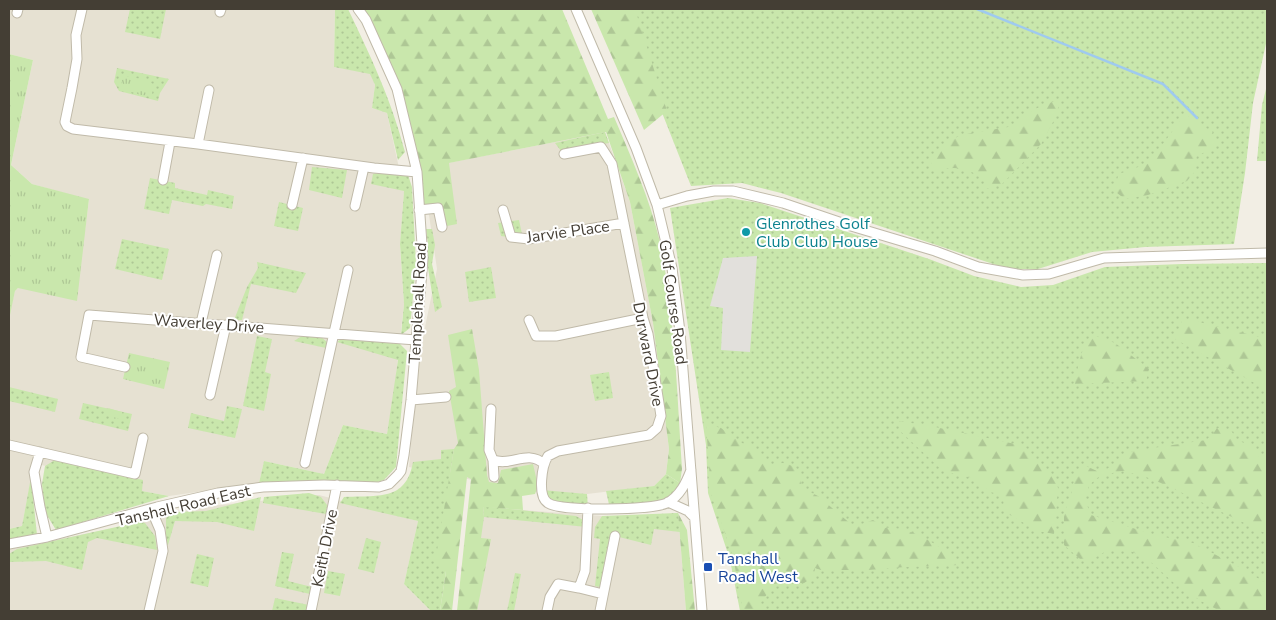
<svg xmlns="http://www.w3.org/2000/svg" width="1276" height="620" font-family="'Nunito Sans',sans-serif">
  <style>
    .residential { fill: #e6e1d2 }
    .grass { fill: url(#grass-dots) }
    .forest { fill: url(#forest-firs) }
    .park { fill: url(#park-tufts) }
    .parking { fill: #e2e0dc }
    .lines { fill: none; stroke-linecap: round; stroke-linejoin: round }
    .stream { stroke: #9fcaef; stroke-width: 2.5 }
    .minor-casing { stroke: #c0baa9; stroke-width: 11 }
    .minor { stroke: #fff; stroke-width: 9 }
    .culture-dot { fill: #0f9aa8; stroke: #fff; stroke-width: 2 }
    .transit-dot { fill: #1a4fb4; stroke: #fff; stroke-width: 2 }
    .labels { text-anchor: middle; stroke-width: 4; stroke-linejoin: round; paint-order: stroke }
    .culture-label { font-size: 16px; fill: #0d838f; stroke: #fff; text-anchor: start }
    .street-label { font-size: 16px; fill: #443e34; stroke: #fff }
    .transit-label { font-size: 16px; fill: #164399; stroke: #fff; text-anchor: start }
  </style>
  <defs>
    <pattern id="grass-dots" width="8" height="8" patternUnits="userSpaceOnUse" patternTransform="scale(1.25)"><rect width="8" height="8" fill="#c9e7ac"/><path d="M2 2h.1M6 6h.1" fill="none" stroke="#aec795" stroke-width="1.8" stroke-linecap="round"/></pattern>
    <pattern id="forest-firs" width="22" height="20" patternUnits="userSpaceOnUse" patternTransform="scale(1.25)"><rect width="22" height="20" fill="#c9e7ac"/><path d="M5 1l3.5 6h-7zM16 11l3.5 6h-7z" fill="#aec795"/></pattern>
    <pattern id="park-tufts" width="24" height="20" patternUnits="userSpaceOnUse" patternTransform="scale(1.25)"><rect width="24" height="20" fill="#c9e7ac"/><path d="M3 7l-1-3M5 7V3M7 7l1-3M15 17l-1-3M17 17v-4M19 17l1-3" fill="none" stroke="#aec795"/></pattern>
  </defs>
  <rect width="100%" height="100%" fill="#f2eee4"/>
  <path class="residential" d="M9,9H335L334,67L370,73L375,85L372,108L387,113L404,191L400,246L404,304L395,385L387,434L343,425L324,474L264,461L259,483L169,496L142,491L34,463L22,526L9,529V315L15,291L18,288L85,231L89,200L32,184L11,165L33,60L9,54Z
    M605,132L630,202L653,323L669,449L666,474L654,486L587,494L530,492L409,467L418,361L437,269L429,215L448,163Z
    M319,495L418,521L404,584L431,611H9V549L110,529L200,507Z
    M479,507L602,516L603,518L678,513L686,611H468Z"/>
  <path class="grass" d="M130,9H166L160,39L125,32Z
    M335,9H348C371,57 391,99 405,152L398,160L387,113L372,108L375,85L370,74L334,67Z
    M621,9H1267V39L1253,103L1245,173L1234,244L1145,247L1092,252L1038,269H1008L781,193L742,183L691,186Z
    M117,68L169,79L160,93L158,101L119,91L114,82Z
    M1267,85V161H1257L1262,105Z
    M605,132L609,143L561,151L555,143Z
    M312,167L347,170L342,198L309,190Z
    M384,172L408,175L412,187L416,264L410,328L401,335L404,304L400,244L404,191L371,184L373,174Z
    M150,178L175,183V188L207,195L208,190L234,196L232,209L206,204L203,206L172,200L169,214L144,209Z
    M728,198L760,203L929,259L974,276L1021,287L1053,285L1105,267L1182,264L1267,263V611H740L730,560L708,493L706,445L670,208Z
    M279,202L303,208L298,231L274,226Z
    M519,220L523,239L501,236L498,223Z
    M426,229H432L435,245L432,264L442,307L435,312L427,262L428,244Z
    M122,239L169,249L162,280L115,269Z
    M257,262L306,273L296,293L251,284L242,320H234L247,287L258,268Z
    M491,267L496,298L469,302L465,272Z
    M257,336L272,339L265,372L271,374L264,411L243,406Z
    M302,336L321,337L327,342L326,348L294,341Z
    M341,339L400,344L407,351L396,467L384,480L368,485L320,482L259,483L264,461L324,474L343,425L387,434L398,360L337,342Z
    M609,372L613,398L595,401L590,375Z
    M9,387L58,399L55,412L9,401Z
    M83,403L132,414L128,431L79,419Z
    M227,406L242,409L235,438L188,428L191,413L224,421Z
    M454,449L450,473L446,571L440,611H431L404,584L418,521L340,503L344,497C377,495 406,502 413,462L441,459V450Z
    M55,460L143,480L142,491L169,496L56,530L45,512L42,484L45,466Z
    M666,474L680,483L674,493L666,500L610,509L606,491L654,486Z
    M31,477L37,535L9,540V529L22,526Z
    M542,490L587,494L588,508L551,505Z
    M309,493L321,497L327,505L326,514L263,503L264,497Z
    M261,497L254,531L217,522L175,521L168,545L166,544V518L176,512L206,511Z
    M483,506L576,516L583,520L587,527L484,517Z
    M678,513L680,532L654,529L651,545L615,536L605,588L595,586L600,539L594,538L595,527L602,516Z
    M139,522L145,523L155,536L157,550L97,538L88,542L82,570L46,561L9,562V554L17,549Z
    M366,538L381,542L374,573L358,569Z
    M282,552L294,554L288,581L312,587L310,594L275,586Z
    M197,554L214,558L208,587L190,583Z
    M328,571L345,574L340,596L324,593Z
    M515,573L521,574L514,611H507Z
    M275,598L309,605L308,611H272Z"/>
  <path class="forest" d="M358,9H562L608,119L614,117C631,157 650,199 660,242C675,316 677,393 682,469L680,483L666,474L669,449L653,323L630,202L606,132L449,163L457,224L442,227L438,208L419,210L397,89Z
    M591,9H635L667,111L644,130Z
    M1061,100L1053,122L1041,144L1002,184L986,189V182C969,167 958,166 936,170L930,161L942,145L961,135L1014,126L1030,112L1045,104Z
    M1185,114L1200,125L1212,131L1217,143L1215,149L1197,155L1194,166L1196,170L1187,181L1148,195L1125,199L1113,190L1119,174L1149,163Z
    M1183,318L1267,339V390L1175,339Z
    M472,329L479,370L487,475L489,482L498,483L501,470L533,464L538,486L535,494L522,496L523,510L483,507L484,517L481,538L491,539L477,611H457L471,479L467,477L452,611H440L446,571L435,563L454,449L458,443L449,391L456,387L448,335Z
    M1093,335L1115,343L1149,369L1146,381L1075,384C1077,371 1082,341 1093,335Z
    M899,421L935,427L1015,444L1028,449L1033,456L1054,476L1058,488L1054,534L1038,531L1010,515L1004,508L1003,495L990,492L981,484L969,477L957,475L941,469L899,430Z
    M706,424L721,428L745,445C759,447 759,460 770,465C775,467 777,464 782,463C788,463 792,466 797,469L801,483L806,490L818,496L852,525H859L873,520L885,528C912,526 942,547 961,565L905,567L868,570H821L815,568L814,577L804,583H777C771,594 759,597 759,611H743L733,556L711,494Z
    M1217,428H1223L1232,432L1236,439L1250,446L1258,456L1267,461V480L1265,484L1267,487V534L1166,485L1146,477L1124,471L1101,475L1089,485L1085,500L1091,515L1155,535L1193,543L1243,569L1267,584V611H1220L1201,601L1174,583L1152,563L1131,551L1108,550L1089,561L1080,559L1064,545V517L1067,505L1071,496L1075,476L1080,467L1086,466L1097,471H1104L1133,451L1206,440L1213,434Z
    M678,513L687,530L695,611H686Z"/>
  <path class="park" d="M9,54L33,60L11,165L32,184L89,199L77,301L18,288L15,291L10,315Z
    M121,75L146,80L153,84L152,95C145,97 129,93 124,87C121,84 121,79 121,75Z
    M129,353L170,362L164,389L123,379Z
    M108,408L122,412L123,415L121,418L116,419L113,418Z"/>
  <path class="parking" d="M757,256L750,352L721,350L723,308L710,306L723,258Z"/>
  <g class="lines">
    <path class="stream" d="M977,9L1163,84L1197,118"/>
    <defs>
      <path id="minor" d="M82,9L76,35L77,59L72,88L65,122L67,126L73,129L198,144L374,168L417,172
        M576,9L636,148L657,205L672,268L680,332L702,611
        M220,12L221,9
        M17,13L18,9
        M198,144L209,90
        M564,154L601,147L612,164L643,318L648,334L661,416L657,428L649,435L558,451L548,456C542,465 537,496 548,503C561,512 652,510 667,503C680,496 686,483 691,470
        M163,180L170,142
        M292,205L303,158
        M657,205L687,196L714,191H733L783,203L851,226L935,251L978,267L1023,275L1049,274L1104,258L1267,253
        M355,206L364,167
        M419,210L438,208L442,227
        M503,210L511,237L529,239L624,223
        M529,320L536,336H556L643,318
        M201,323L217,255
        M125,367L81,357L89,315L416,340
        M210,395L226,325
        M411,400L446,397
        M491,409L489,450L493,460C511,467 528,449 544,464
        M9,445L135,474L143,438
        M40,452L34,472L40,507L47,537
        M493,460L494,477
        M305,463L348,270
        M668,502L688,511L694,517
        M9,544L47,537L157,507L218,493L263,487L324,485L379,487L389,484L398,475L401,471L404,455L411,400L423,259L417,172L397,89L366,20L358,9
        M579,588L603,594
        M149,611L163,551L160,530L151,509
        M311,611L337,485
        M547,611L550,597L558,584L579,588L585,571L588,508
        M600,611L615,536"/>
    </defs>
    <use href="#minor" class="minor-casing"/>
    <use href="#minor" class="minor"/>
  </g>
  <circle class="culture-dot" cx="746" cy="232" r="5"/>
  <rect class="transit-dot" x="703" y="562" width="10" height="10" rx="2.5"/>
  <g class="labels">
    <g class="culture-label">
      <text x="756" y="229">Glenrothes Golf<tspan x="756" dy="18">Club Club House</tspan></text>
    </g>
    <g class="street-label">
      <text transform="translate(568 231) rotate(-8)" y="6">Jarvie Place</text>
      <text transform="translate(674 302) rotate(82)" y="6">Golf Course Road</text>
      <text transform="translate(417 303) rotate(-87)" y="6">Templehall Road</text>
      <text transform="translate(209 323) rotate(4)" y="6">Waverley Drive</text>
      <text transform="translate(649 354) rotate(79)" y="6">Durward Drive</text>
      <text transform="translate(183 505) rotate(-13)" y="6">Tanshall Road East</text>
      <text transform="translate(324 548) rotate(-79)" y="6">Keith Drive</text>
    </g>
    <g class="transit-label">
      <text x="718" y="564">Tanshall<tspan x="718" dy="18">Road West</tspan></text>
    </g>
  </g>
  <rect width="1276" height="620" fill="none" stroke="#443e34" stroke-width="20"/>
</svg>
